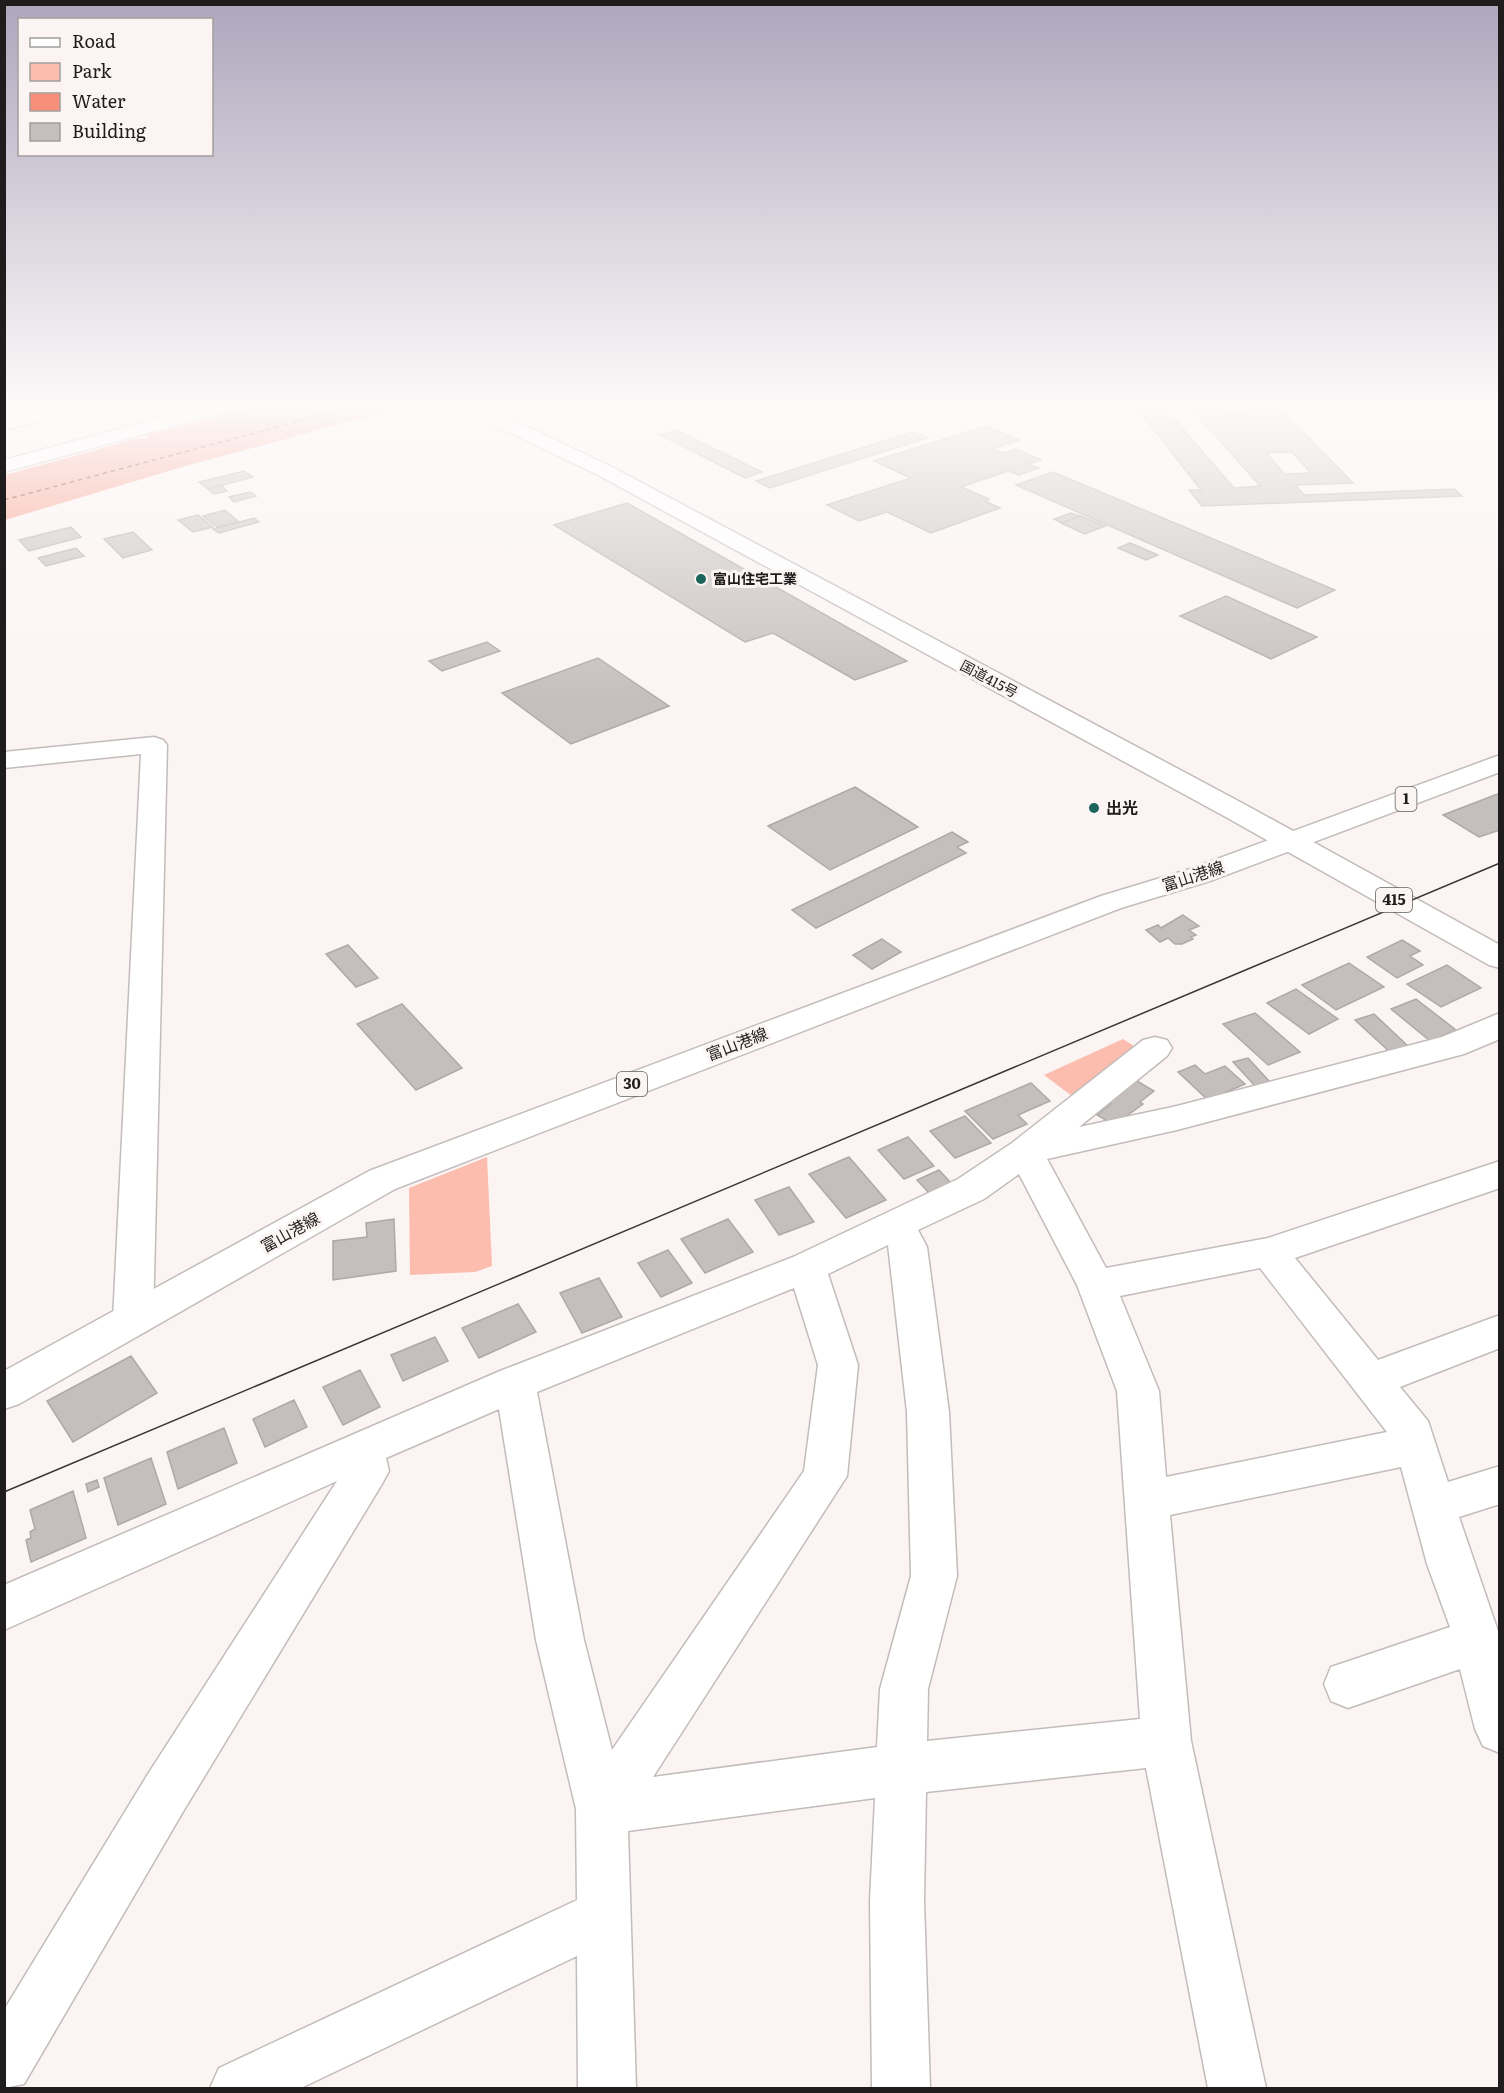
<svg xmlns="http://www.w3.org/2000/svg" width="1504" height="2093" font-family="Literata,'Noto Sans JP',serif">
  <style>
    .green { fill: #fcbdae }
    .water { fill: #f7907a }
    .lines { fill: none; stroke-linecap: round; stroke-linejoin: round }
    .ferry { stroke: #6a0e00; stroke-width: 1.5; stroke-dasharray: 4.5 4; stroke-linecap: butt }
    .building { fill: #c4bebd; stroke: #aea8a7; stroke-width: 1.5; fill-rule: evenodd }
    .minor-casing { stroke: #c2bcbb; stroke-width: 3 }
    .major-casing { stroke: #c2bcbb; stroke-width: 3 }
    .highway-casing { stroke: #c2bcbb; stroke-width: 3 }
    .minor { fill: #fff; fill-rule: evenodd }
    .major { fill: #fff; fill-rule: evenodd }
    .highway { fill: #fff; fill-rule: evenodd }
    .tram { stroke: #393636; stroke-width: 1.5 }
    .poi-dot { fill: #1b655c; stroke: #fbf4f3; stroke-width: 2 }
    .labels { text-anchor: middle; stroke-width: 6; stroke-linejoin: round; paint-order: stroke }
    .far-poi-label { font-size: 14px; font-weight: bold; fill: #1e1c1c; stroke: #fbf4f3; text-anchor: start }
    .far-street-label { font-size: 14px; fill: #1e1c1c; stroke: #fbf4f3 }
    .shield { fill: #fbf4f3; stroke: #605d5c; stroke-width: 1.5 }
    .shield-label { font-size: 15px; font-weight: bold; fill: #1e1c1c }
    .poi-label { font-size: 16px; font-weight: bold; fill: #1e1c1c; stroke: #fbf4f3; text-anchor: start }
    .street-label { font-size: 16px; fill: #1e1c1c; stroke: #fbf4f3 }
  </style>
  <rect width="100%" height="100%" fill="#fbf4f3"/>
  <path class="green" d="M1123,1039L1134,1046L1072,1096L1044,1075Z
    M487,1157L492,1266L475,1272L410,1275L409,1188Z"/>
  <path class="water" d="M250,408H400L189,465L5,520V475L139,438L149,439L146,435Z"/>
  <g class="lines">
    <path class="ferry" d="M4,500L349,408"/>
  </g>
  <path class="building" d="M1137,408H1165L1234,488L1260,486L1191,408H1225L1229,412L1253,411L1251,408H1280L1353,483L1295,485L1304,495L1454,489L1462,496L1202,506L1189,490H1201ZM1292,452L1311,473L1285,474L1266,453Z
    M986,426L1019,440L992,449L1003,453L1016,449L1041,460L1028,464L1039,468L1019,475L1008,471L961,487L989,499L985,501L1000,508L931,533L887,512L859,521L827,505L911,478L874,461Z
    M676,430L762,472L745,478L660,435Z
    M913,432L927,438L770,488L756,481Z
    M244,471L253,477L208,489L199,482Z
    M1053,472L1335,590L1297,608L1016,485Z
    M221,485L227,491L214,494L208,489Z
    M250,492L256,496L234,502L229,497Z
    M627,503L907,661L855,680L773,633L745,642L554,525Z
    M225,510L239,522L217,527L203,516Z
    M1071,513L1080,516L1062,523L1054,519Z
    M198,515L213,527L193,532L178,520Z
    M1081,516L1105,526L1085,534L1061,523Z
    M254,518L259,522L219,533L213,529Z
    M71,527L81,537L29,551L19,540Z
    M133,532L152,550L123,558L104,539Z
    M1130,543L1158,555L1146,560L1118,548Z
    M76,548L84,556L46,566L38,558Z
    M1226,596L1317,637L1271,659L1180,616Z
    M487,642L500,651L442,671L429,661Z
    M598,658L669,706L571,744L502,693Z
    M855,787L918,827L830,870L768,826Z
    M1500,793V830L1479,837L1443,815Z
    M952,832L968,842L957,847L966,853L816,928L792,910Z
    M1183,915L1199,926L1189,930L1196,935L1191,937L1193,939L1182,944H1175L1168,938L1160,942L1146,930L1158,925L1161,928Z
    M882,939L901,952L872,969L853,955Z
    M1402,940L1420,951L1410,956L1423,965L1397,978L1367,957Z
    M348,945L378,978L356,987L326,954Z
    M1349,963L1384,987L1336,1010L1302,985Z
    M1447,965L1481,988L1441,1007L1407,984Z
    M1296,989L1338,1019L1309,1034L1267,1003Z
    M1416,999L1456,1030L1430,1041L1391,1009Z
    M402,1004L462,1068L416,1090L357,1024Z
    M1255,1013L1300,1052L1268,1065L1223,1024Z
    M1374,1014L1410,1048L1392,1054L1355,1020Z
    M1248,1058L1270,1082L1255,1086L1233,1062Z
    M1195,1065L1205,1074L1225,1066L1245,1084L1208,1100L1178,1072Z
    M1137,1081L1154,1091L1140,1102L1143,1104L1114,1125L1097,1115L1111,1104L1107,1102Z
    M1031,1083L1050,1101L1018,1115L1027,1124L993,1139L965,1111Z
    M965,1116L991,1143L955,1158L930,1131Z
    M908,1137L934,1166L904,1179L878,1150Z
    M849,1157L886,1200L846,1218L809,1174Z
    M939,1170L952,1184L930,1194L917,1180Z
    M789,1187L814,1222L779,1235L755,1200Z
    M394,1219L396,1271L333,1280V1241L367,1237L366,1223Z
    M728,1219L753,1252L705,1273L681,1239Z
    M668,1250L692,1283L661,1297L638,1263Z
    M599,1278L622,1317L582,1333L560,1293Z
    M518,1304L536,1332L479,1358L462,1328Z
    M435,1337L448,1361L403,1381L391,1355Z
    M131,1356L157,1393L73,1442L47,1401Z
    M360,1370L380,1407L343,1425L323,1387Z
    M294,1400L307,1427L265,1447L253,1419Z
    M224,1428L237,1463L178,1489L167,1452Z
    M151,1458L166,1504L118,1525L104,1478Z
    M97,1480L99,1487L88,1492L86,1484Z
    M73,1491L86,1538L31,1562L26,1540L31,1538L30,1532L35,1529L30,1510Z"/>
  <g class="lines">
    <defs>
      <path id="minor" d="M48,408H79L76,412L4,430V419Z
        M198,408H228L225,412L4,472V460Z
        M154,737L163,740L167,745L153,1320L147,1331L133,1336L119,1331L113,1320L141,754L4,768V752Z
        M1500,1013V1039L1464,1054L1177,1130L1047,1159L1106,1268L1268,1238L1500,1161V1188L1295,1258L1378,1360L1500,1315V1348L1400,1387L1428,1421L1448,1482L1500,1466V1504L1459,1517L1500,1637V1753L1483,1746L1475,1729L1460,1669L1348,1708L1331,1701L1324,1684L1331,1667L1450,1627L1427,1564L1401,1467L1170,1515L1191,1741L1266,2088H1208L1146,1768L926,1792L924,1901L930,2088H872L870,1901L875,1798L628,1831L636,2088H578L577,1956L301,2088H210L219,2068L577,1900L576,1809L536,1640L499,1409L386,1458L389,1471L382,1484L184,1810L24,2084L4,2088V2010L148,1774L337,1481L4,1630V1585L500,1371L793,1257L958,1179L1012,1143L1143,1040L1155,1037L1167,1040L1172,1048L1167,1056L1079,1127L1177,1106L1442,1037ZM1019,1174L1077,1285L1117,1391L1140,1719L927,1741L928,1689L957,1576L949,1412L927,1247L918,1230L984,1199ZM888,1245L907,1412L911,1576L880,1689L877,1747L653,1777L847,1476L858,1365L828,1274ZM1260,1268L1387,1432L1166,1477L1159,1391L1120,1296ZM794,1288L818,1365L804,1471L612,1750L584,1640L537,1392Z"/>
      <path id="major" d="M1500,755V772L1210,881L1121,908L395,1189L19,1404L4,1409V1371L369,1171L1101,896L1190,869Z"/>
      <path id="highway" d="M464,408H488L612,467L1244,804L1500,945V968L1489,965L1224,816L598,475L467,412Z"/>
    </defs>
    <use href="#minor" class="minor-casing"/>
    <use href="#major" class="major-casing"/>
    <use href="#highway" class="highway-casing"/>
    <use href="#minor" class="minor"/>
    <use href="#major" class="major"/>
    <use href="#highway" class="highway"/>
    <path class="tram" d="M4,1492L1500,863"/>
  </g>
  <linearGradient id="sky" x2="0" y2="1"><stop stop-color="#aea6bc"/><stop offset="0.58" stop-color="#fdfafa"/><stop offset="1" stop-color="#fdfafa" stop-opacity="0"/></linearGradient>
  <rect width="1504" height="701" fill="url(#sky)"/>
  <g class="poi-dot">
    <circle cx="701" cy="579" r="6"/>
    <circle cx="1094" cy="808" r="6"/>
  </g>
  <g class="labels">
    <g class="far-poi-label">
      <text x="713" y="584">富山住宅工業</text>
    </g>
    <g class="far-street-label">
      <text transform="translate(989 679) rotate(28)" y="5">国道415号</text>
    </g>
    <g class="shield">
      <rect x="1395.5" y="787" width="21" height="24" rx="4.5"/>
      <rect x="1376" y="888" width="36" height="24" rx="4.5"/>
      <rect x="617" y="1072" width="30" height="24" rx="4.5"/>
    </g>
    <g class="shield-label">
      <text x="1406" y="804">1</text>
      <text x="1394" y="905">415</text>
      <text x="632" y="1089">30</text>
    </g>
    <g class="poi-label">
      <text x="1106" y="814">出光</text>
    </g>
    <g class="street-label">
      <text transform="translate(1193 876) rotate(-18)" y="6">富山港線</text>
      <text transform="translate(737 1044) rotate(-21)" y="6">富山港線</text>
      <text transform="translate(290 1232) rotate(-29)" y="6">富山港線</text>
    </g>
  </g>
  <rect width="1504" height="2093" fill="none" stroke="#1e1c1c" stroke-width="12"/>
  <rect x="18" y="18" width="195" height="138" fill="#fbf4f3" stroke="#a39e9d" stroke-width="1.5"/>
  <rect x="30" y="38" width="30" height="9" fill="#ffffff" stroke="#a39e9d" stroke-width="1.5"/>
  <text x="72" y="48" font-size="18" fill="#1e1c1c">Road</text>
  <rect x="30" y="63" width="30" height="18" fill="#fcbdae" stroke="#a39e9d" stroke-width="1.5"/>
  <text x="72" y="78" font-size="18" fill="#1e1c1c">Park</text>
  <rect x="30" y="93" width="30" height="18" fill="#f7907a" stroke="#a39e9d" stroke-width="1.5"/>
  <text x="72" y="108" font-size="18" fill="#1e1c1c">Water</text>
  <rect x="30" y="123" width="30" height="18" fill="#c4bebd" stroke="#a39e9d" stroke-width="1.5"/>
  <text x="72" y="138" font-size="18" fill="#1e1c1c">Building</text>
</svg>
